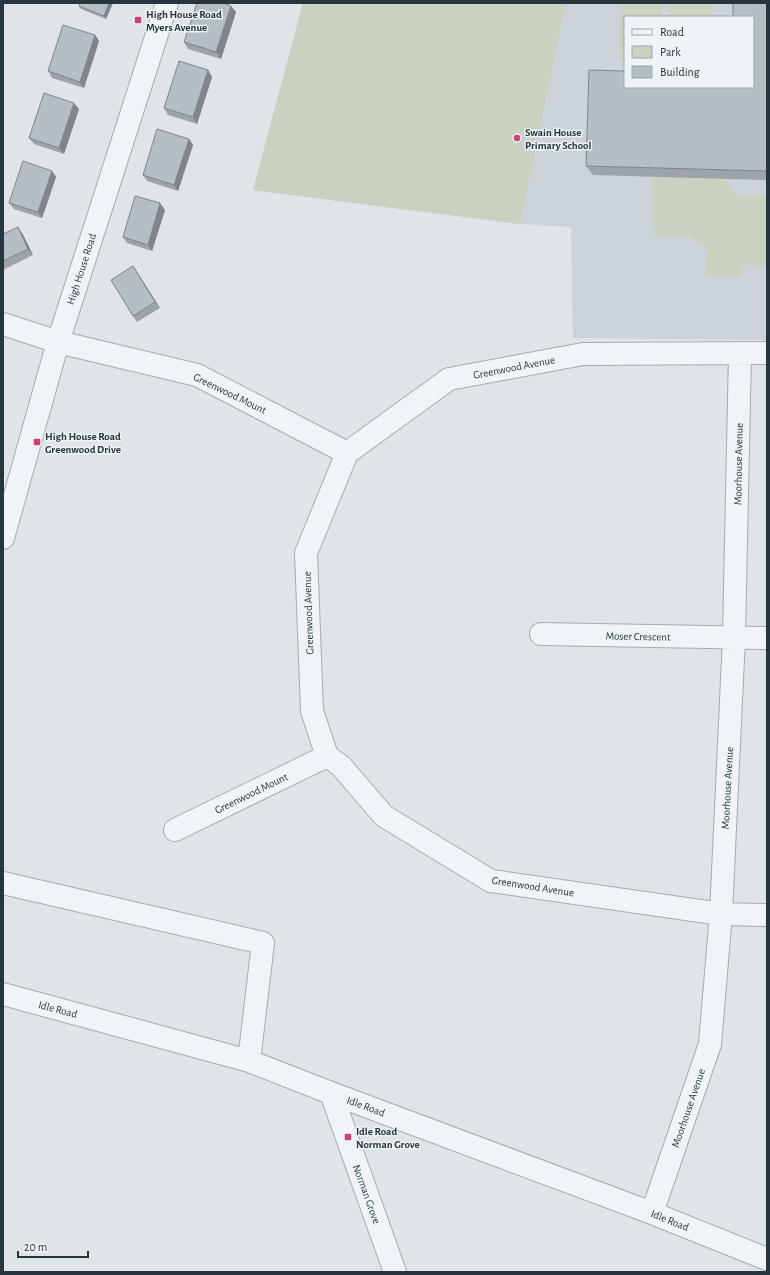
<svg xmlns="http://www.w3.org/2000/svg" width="770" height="1275" font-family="'Alegreya Sans',sans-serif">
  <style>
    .built { fill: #ccd4da; fill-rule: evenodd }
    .green { fill: #c8d2bf }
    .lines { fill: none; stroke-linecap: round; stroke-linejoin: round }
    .minor-casing { stroke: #a3acb2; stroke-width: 24 }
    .minor { stroke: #f1f4f6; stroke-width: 22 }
    .wall { fill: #9ca3a9 }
    .shaded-wall { fill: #7f858a }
    .building { fill: #b5bec5; stroke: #7f858a }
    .poi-dot { fill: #d23f72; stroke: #eef3f6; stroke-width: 1.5 }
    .labels { text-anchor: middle; stroke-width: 3; stroke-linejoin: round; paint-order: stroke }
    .poi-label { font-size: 11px; font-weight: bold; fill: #27353f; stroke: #eef3f6; text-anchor: start }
    .street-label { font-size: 11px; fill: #27353f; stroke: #eef3f6 }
  </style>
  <rect width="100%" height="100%" fill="#dee4e8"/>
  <path class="built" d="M303,3H767V340L573,338L571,227L520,224L253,190ZM625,17H753V87H625Z"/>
  <path class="green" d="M303,3H566L520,224L253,190Z
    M621,3H663L662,17H625V59H619Z
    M669,3H712V17H668Z
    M652,177L725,178L727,184L736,196H767V266L742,265L741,277L706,276L707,247L690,237L653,236Z"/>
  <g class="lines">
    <defs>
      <path id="minor" d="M3,324L58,342L197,375L347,453
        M767,353L583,354L449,379L347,453L306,553L312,711L327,756L341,766L384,816L491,881L721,914L767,915
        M3,538L58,342L167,3
        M541,634L767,638
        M175,830L327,756
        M3,883L263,943L249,1061
        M3,994L249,1061L331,1093L652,1213L767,1259
        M331,1093L395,1272
        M652,1213L710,1044L721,914L734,637L740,353"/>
    </defs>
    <use href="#minor" class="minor-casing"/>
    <use href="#minor" class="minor"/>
  </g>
  <path class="wall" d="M113,3L106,19L81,9L79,6Z
    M767,3V180L593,175L586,166L753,87Z
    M231,6L236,12L221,59L188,49L184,42Z
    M95,35L99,41L84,88L52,78L48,71Z
    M208,70L212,77L197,124L168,115L164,108Z
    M79,109L64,154L34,144L29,138Z
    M189,139L193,145L178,191L147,181L143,175Z
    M52,171L56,177L42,218L14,209L9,203Z
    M165,210L152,251L127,243L123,237Z
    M22,233L33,255L3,270V234Z
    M137,272L160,308L137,322L133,316Z"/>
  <path class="shaded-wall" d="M109,3H113L106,19L104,16Z
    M231,6L236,12L221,59L216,52Z
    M95,35L99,41L84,88L80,82Z
    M208,70L212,77L197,124L193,117Z
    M74,103L79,109L64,154L59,148Z
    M189,139L193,145L178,191L174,185Z
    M52,171L56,177L42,218L38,212Z
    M160,203L165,210L152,251L148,245Z
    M18,227L22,233L33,255L28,249Z
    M133,266L137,272L160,308L155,302Z"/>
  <path class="building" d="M80,3H109L104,16L79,6Z
    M197,3H223L231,6L216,52L184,42Z
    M733,3H767V171L586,166L589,70L625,71V87H753V17H733Z
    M63,25L95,35L80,82L48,71Z
    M179,61L208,70L193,117L164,108Z
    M44,93L74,103L59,148L29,138Z
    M157,129L189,139L174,185L143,175Z
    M23,161L52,171L38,212L9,203Z
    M135,196L160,203L148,245L123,237Z
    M18,227L28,249L3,261V234Z
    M133,266L155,302L133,316L111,280Z"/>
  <g class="poi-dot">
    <rect x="134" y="16" width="8" height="8" rx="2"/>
    <circle cx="517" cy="138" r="4"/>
    <rect x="33" y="438" width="8" height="8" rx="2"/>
    <rect x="344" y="1133" width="8" height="8" rx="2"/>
  </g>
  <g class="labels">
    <g class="poi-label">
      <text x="146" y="18">High House Road<tspan x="146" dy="13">Myers Avenue</tspan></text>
      <text x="525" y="136">Swain House<tspan x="525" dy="13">Primary School</tspan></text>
      <text x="45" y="440">High House Road<tspan x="45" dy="13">Greenwood Drive</tspan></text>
      <text x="356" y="1135">Idle Road<tspan x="356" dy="13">Norman Grove</tspan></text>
    </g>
    <g class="street-label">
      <text transform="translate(81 269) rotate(-72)" y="4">High House Road</text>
      <text transform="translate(514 367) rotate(-11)" y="4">Greenwood Avenue</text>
      <text transform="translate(230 393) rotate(26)" y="4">Greenwood Mount</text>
      <text transform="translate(738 464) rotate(-89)" y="4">Moorhouse Avenue</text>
      <text transform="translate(308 613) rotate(-92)" y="4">Greenwood Avenue</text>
      <text transform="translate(638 636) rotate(1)" y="4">Moser Crescent</text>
      <text transform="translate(727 788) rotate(-87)" y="4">Moorhouse Avenue</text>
      <text transform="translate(251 793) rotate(-26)" y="4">Greenwood Mount</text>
      <text transform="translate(533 886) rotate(9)" y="4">Greenwood Avenue</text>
      <text transform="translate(58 1009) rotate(15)" y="4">Idle Road</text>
      <text transform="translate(366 1106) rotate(20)" y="4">Idle Road</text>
      <text transform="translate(688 1108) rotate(-71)" y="4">Moorhouse Avenue</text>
      <text transform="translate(367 1194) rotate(70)" y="4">Norman Grove</text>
      <text transform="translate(670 1220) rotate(22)" y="4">Idle Road</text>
    </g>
  </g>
  <rect width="770" height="1275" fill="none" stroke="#27353f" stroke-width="8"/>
  <rect x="624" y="16" width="130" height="72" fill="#eef3f6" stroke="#9ea7ad"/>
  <rect x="632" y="29" width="20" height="6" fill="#f1f4f6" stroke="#9ea7ad"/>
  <text x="660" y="36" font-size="12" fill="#27353f">Road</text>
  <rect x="632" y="46" width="20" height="12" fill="#c8d2bf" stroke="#9ea7ad"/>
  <text x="660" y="56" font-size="12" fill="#27353f">Park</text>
  <rect x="632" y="66" width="20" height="12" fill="#b5bec5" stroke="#9ea7ad"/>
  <text x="660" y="76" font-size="12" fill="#27353f">Building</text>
  <path d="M18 1251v6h70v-6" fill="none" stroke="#27353f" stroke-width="2"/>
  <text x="24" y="1251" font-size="12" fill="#27353f" stroke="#eef3f6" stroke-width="3" paint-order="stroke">20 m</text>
</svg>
